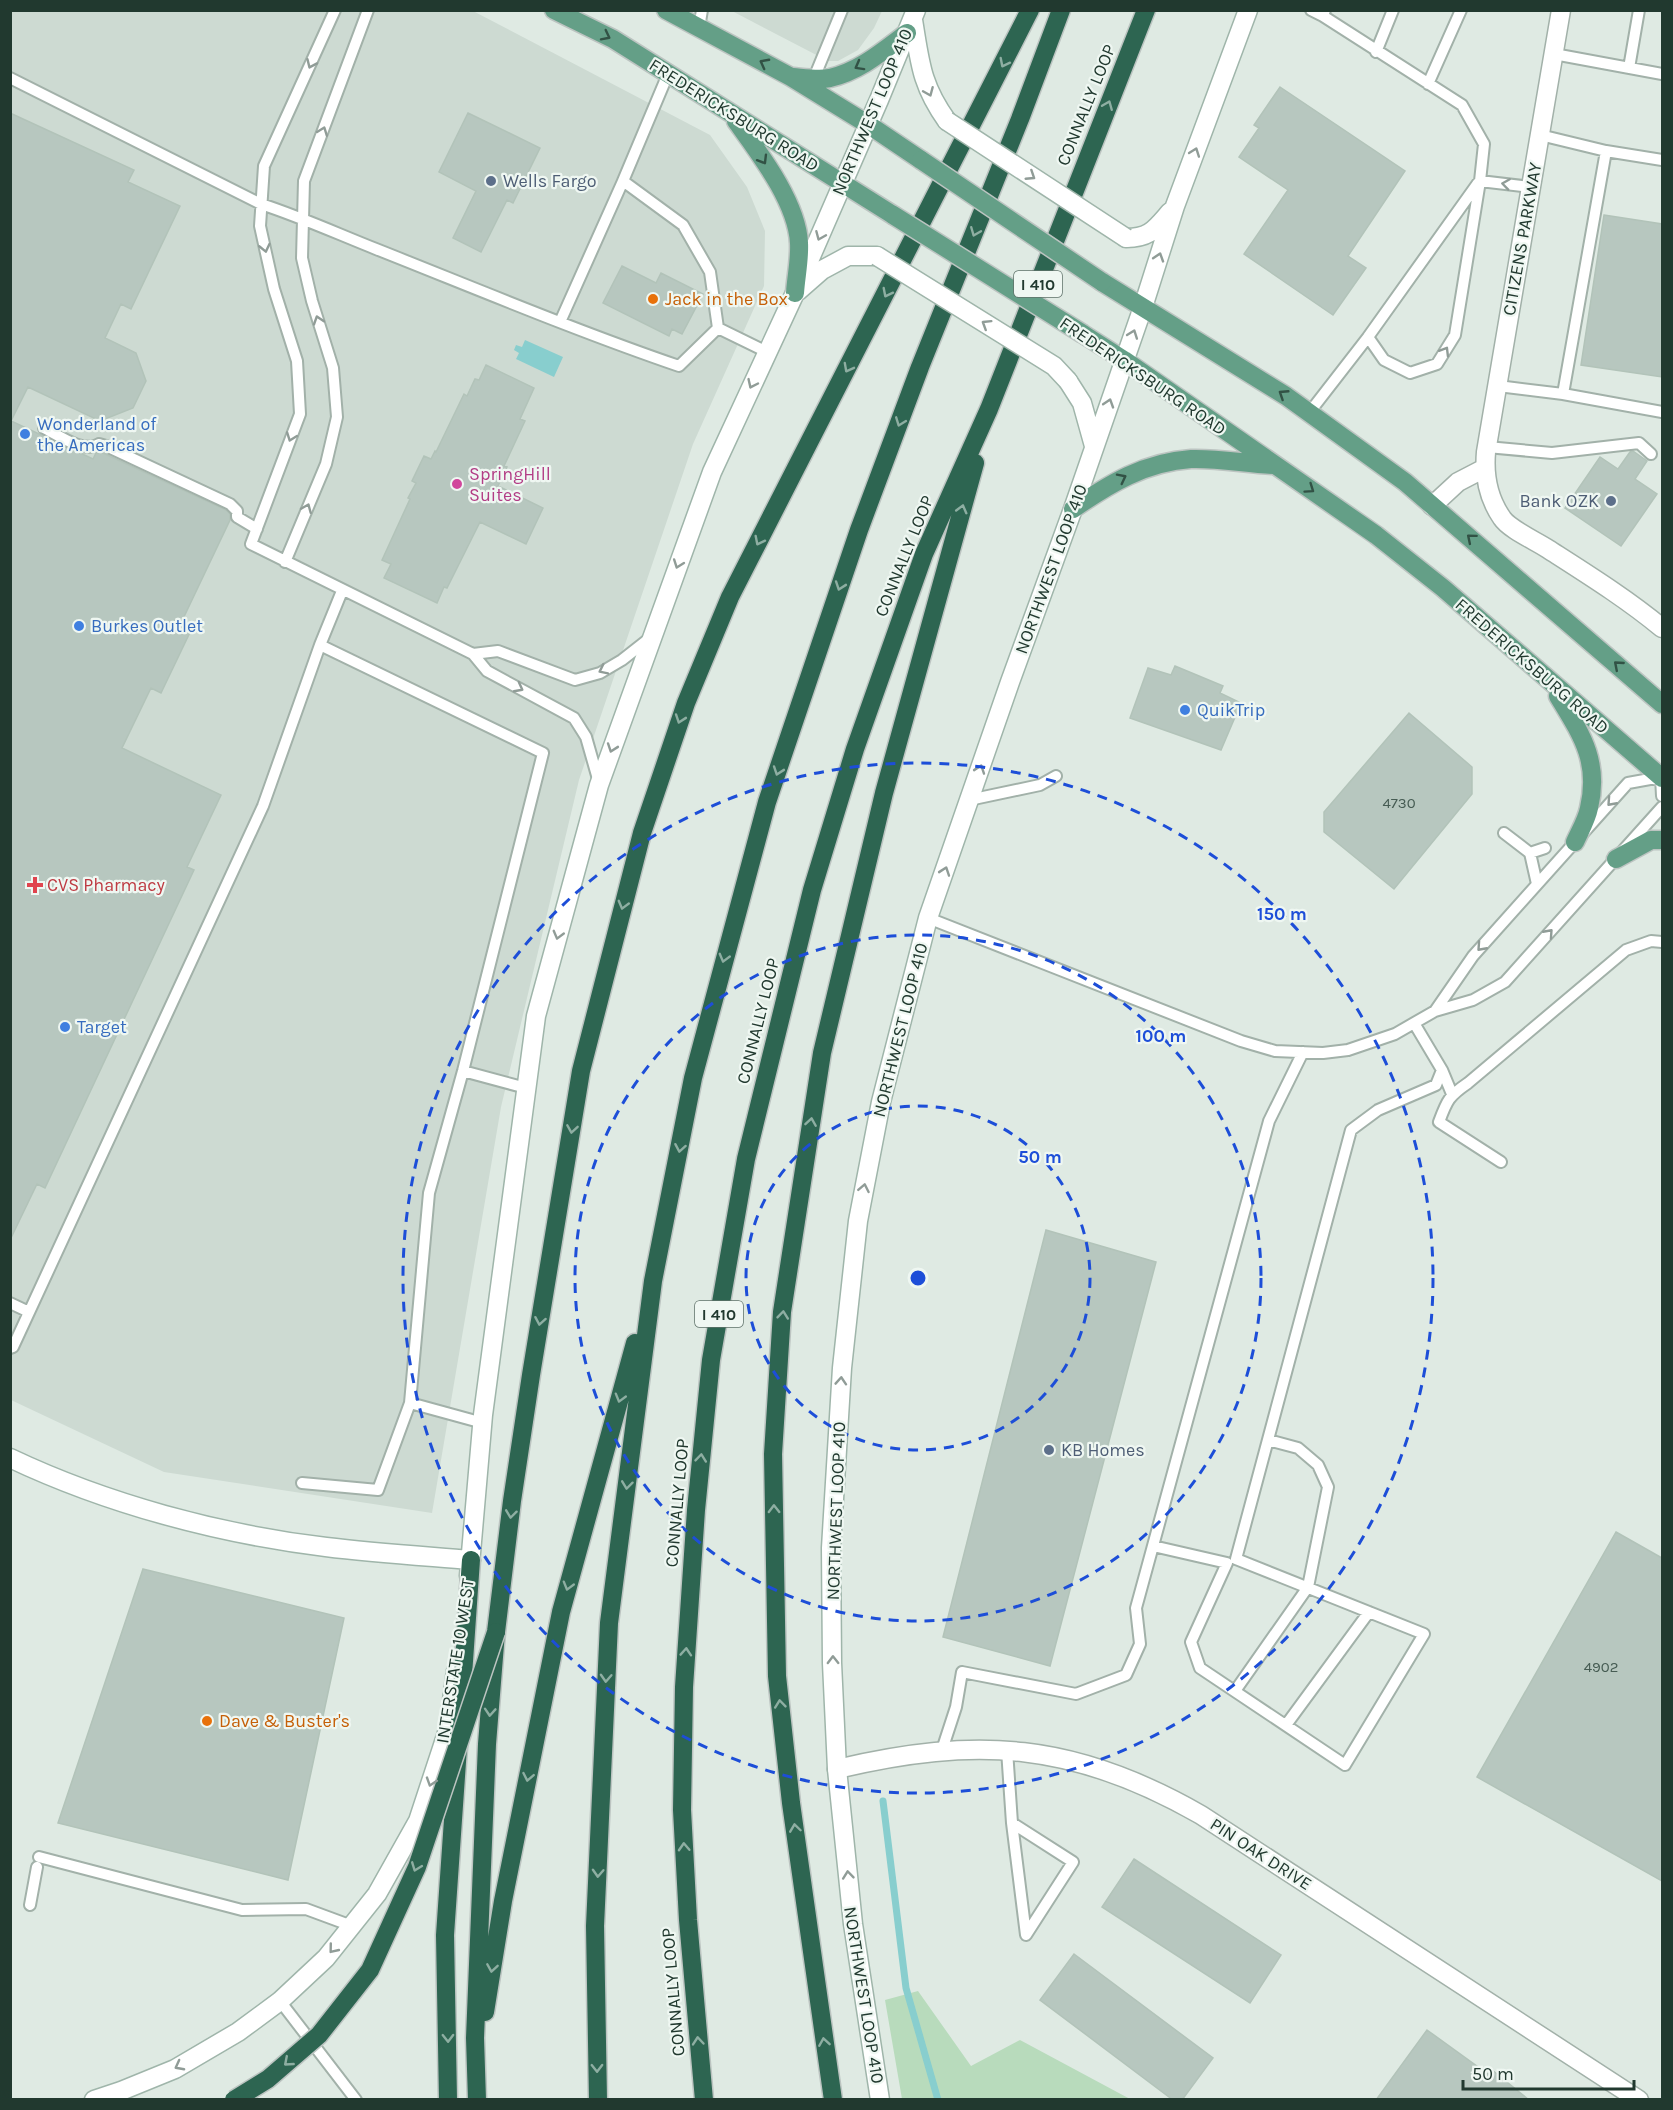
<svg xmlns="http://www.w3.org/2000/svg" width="1673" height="2110" font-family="Karla,sans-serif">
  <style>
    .built { fill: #cddad2 }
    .green { fill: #b8dbbc }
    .water { fill: #88cece }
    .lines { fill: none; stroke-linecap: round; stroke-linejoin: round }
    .stream { stroke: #88cece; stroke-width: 7 }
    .building { fill: #b7c7bf; stroke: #b2c3b9; stroke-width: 1.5 }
    .lane-casing { stroke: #a2b1a9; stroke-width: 14 }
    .street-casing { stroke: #a2b1a9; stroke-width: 21 }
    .secondary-casing { stroke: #9fb5aa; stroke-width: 21 }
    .primary-casing { stroke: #bcc4c1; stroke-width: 21 }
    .highway-casing { stroke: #bcc4c1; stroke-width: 21 }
    .lane { stroke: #fff; stroke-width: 10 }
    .street { stroke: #fff; stroke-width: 18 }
    .secondary { stroke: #fff; stroke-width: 18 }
    .primary { stroke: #649f87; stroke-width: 18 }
    .highway { stroke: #2d6551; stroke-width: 18 }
    .secondary-bridge-casing { stroke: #9fb5aa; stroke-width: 21; stroke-linecap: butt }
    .primary-bridge-casing { stroke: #bcc4c1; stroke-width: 21; stroke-linecap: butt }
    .highway-bridge-casing { stroke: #bcc4c1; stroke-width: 21; stroke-linecap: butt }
    .secondary-bridge { stroke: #fff; stroke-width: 18 }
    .primary-bridge { stroke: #649f87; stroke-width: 18 }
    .highway-bridge { stroke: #2d6551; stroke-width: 18 }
    .oneway { stroke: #325245 }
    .oneway2 { stroke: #8eaea2 }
    .oneway3 { stroke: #909c97 }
    .ring { fill: none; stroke: #1d4ed8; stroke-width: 3; stroke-dasharray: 10 8 }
    .service-dot { fill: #5c6f8a; stroke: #eff7f2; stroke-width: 2 }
    .food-dot { fill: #e8710a; stroke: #eff7f2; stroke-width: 2 }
    .shop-dot { fill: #3f7fe0; stroke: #eff7f2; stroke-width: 2 }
    .hotel-dot { fill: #d1479c; stroke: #eff7f2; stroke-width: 2 }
    .health-dot { fill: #e0444e; stroke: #eff7f2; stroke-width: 2 }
    .labels { text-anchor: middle; stroke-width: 4.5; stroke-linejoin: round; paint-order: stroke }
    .number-label { font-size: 15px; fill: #465c53 }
    .shield { fill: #eff7f2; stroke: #5f726a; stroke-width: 1.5 }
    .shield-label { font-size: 16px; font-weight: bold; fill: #21392f }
    .street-label { font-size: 18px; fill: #21392f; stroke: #eff7f2 }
    .service-label { font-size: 18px; fill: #4e5e75; stroke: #eff7f2; text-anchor: start }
    .food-label { font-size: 18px; fill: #c56008; stroke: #eff7f2; text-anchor: start }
    .shop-label { font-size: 18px; fill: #366cbe; stroke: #eff7f2; text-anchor: start }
    .hotel-label { font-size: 18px; fill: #b23c85; stroke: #eff7f2; text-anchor: start }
    .health-label { font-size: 18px; fill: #be3a42; stroke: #eff7f2; text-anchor: start }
    .centre { fill: #1d4ed8; stroke: #eff7f2; stroke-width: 3 }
    .ring-label { font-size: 18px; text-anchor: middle; font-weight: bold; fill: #1d4ed8; stroke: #eff7f2; stroke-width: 4.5; stroke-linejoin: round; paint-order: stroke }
  </style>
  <rect width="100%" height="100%" fill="#dfeae3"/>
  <path class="built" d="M11,11H473L710,135L747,187L765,231L764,286L693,444L579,780L501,1107L432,1513L164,1472L11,1400Z
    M732,11H882L874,28L858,50L838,61H828Z"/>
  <path class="green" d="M918,1991L971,2066L1020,2040L1130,2099H902L885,2000Z"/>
  <path class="water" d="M525,340L563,357L554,377L516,359L519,353L514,350L516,345L522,347Z"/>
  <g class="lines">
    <path class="stream" d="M883,1801L906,1988L938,2100"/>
  </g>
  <path class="building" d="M1280,87L1405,171L1348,256L1366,268L1333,315L1244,254L1288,190L1239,157L1259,128L1254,125Z
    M10,113L134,170L128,182L180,206L131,309L121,304L105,338L136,353L146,381L133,408L100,421L28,387L11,421L93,459L96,453H103L226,510L230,514V520L182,621L193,626L161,693L151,688L122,748L221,795L187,867L194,870L45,1188L37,1184L10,1240Z
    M468,113L540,148L513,203L507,200L481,252L453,238L476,191L439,172Z
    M1604,215L1662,224V377L1581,365Z
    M622,266L656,283L661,273L703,294L682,334L672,329L669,336L603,303Z
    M486,365L534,388L520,419L525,421L504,466L507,467L498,486L543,508L526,544L480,522L447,588L444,587L437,603L384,578L391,564L382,560L410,499L408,498L416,483L412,481L424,456L431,459L435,451L436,452L464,394L467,396L475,379L479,380Z
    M1633,451L1647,461L1635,479L1657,494L1621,546L1565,508L1600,457L1618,469L1630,452Z
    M1175,666L1223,686L1220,693L1241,703L1221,750L1130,718L1148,668L1171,675Z
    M1409,713L1472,767V794L1394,889L1324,832V812Z
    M1046,1230L1156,1262L1050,1666L943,1637Z
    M1616,1532L1662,1558V1881L1477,1777Z
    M143,1569L344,1618L288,1880L58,1823Z
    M1134,1859L1281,1955L1250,2003L1102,1907Z
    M1074,1954L1213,2058L1182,2100H1173L1040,2000Z
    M1427,2030L1488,2074L1492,2070L1529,2100H1376Z"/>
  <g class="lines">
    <defs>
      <path id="lane" d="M335,10L264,166L260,226L274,289L297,361L300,414L251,544L473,654L487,671L574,718L586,737L598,779
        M1311,10L1323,16
        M1325,10L1323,16L1462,105L1484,144L1480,181L1455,335L1437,364L1410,373L1384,360L1368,337
        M699,28L702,10
        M1376,52L1393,10
        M1554,54L1662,74
        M1629,68L1639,10
        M668,74L623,181L683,225L710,272L718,328
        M10,78L261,204C301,217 338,234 376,249C477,289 577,331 679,366L718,328L767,352
        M814,78L842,10
        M1428,84L1461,10
        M1606,151L1662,160
        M1480,181L1531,187
        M560,322L623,181
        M1498,386L1563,394L1606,151L1540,135
        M1563,394L1662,412
        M1309,413L1368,337L1478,183
        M44,428C58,435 84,454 99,444L106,446L230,504L237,511V517L257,529
        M1487,447L1552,453L1639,443L1651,454
        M285,562L326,464L337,417L333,368L312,301L302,258L304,181L368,10
        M473,654L498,651L575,680L600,673L622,660L650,638
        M969,800L1040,785L1056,776
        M1504,833L1530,853L1545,848
        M1530,853L1537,884
        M928,918L1241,1041L1275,1051L1323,1053L1348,1050L1395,1034L1435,1011L1473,1000L1505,982L1662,807
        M1435,1011L1473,956L1628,783L1661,777L1662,796
        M1414,1023L1442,1070L1452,1094
        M463,1071L526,1088
        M1501,1162L1439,1122C1447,1100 1449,1096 1468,1083L1626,950L1651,941L1662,942
        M10,1303L29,1312
        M10,1348L13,1347L263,806L320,645L342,591
        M410,1403L483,1423
        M302,1483L378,1490L410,1403L429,1193L463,1071L543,753L320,645
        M1153,1546L1227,1563L1191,1642L1200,1668L1345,1765L1424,1634L1236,1559L1351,1130L1378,1110L1436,1085L1442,1070
        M1235,1691L1308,1587L1328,1487L1318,1465L1298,1448L1268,1440
        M1286,1725L1369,1612
        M942,1750L956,1707L962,1672L1076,1694L1126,1675L1140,1644L1136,1608L1269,1121L1303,1052
        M1007,1750L1012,1823L1026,1935L1073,1862L1012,1823
        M39,1857L242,1910L306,1909L352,1926
        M30,1905L37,1867
        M280,2001L356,2100"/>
      <path id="street" d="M1561,10L1486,452C1484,475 1488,498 1502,518C1509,529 1536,541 1548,549C1587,574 1627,599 1662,628
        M1432,506L1458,482L1485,468
        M837,1769C977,1736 1074,1742 1201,1815L1639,2100"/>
      <path id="secondary" d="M913,20C920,62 921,85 947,121
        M1126,238C1150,238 1155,229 1170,212
        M798,291L822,270L848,256H877
        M1068,381L1082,403L1094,446
        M10,1458C107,1504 219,1534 326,1547C374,1553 423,1556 471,1560
        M469,1576L483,1415L536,1016L599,785L712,472L795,293L879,100L916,10
        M94,2100L121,2091L175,2069L238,2032L280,2001L326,1958L377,1894L418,1821L448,1730L456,1671
        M880,2100L853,1924L837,1769L832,1663L831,1548L842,1368L858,1221L881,1102L928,918L1010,682L1073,509L1143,307L1175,206L1248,10"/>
      <path id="primary" d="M554,10L613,39L893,215
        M666,10L791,77L869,125L921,160
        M793,77C805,78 818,80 830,78C860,71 883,51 907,33
        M736,121C759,153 797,202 799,243C800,259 796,277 795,293
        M1102,282L1286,396L1405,482L1662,704
        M1083,334L1124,360L1376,535L1443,588L1662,778
        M1073,509C1109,484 1145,462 1191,459C1219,458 1247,464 1275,465
        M1558,696C1581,734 1600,761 1589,808C1587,819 1580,831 1575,842
        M1616,859L1651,840H1662"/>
      <path id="highway" d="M485,2012L503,1901L561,1612L635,1343
        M448,2100L445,1935L471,1560
        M477,2100L475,2038L487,1744L496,1632L512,1501L531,1375L581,1071L642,833L686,703L730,597L1030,10
        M598,2100L595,1926L609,1623L653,1281L693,1078L767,802L859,530L920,367L1020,119L1061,10
        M704,2100L688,1920L682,1810L684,1687L696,1510L711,1360L746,1159L812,890L855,749L924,554L989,409L1146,10
        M833,2100L791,1803L777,1676L773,1454L782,1312L822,1053L884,793L975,463"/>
    </defs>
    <use href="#lane" class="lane-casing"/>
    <use href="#street" class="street-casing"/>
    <use href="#secondary" class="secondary-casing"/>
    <use href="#primary" class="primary-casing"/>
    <use href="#highway" class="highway-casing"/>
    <use href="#lane" class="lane"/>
    <use href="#street" class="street"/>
    <use href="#secondary" class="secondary"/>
    <use href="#primary" class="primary"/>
    <use href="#highway" class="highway"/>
    <defs>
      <path id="secondary-bridge" d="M947,121L1126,238
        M877,256L1054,366L1068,381"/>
      <path id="primary-bridge" d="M921,160L1102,282
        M893,215L1083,334"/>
      <path id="highway-bridge" d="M234,2100L268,2079L319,2035L370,1970L417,1867L496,1632"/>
    </defs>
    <use href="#secondary-bridge" class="secondary-bridge-casing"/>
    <use href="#primary-bridge" class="primary-bridge-casing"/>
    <use href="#highway-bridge" class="highway-bridge-casing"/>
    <use href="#secondary-bridge" class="secondary-bridge"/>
    <use href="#primary-bridge" class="primary-bridge"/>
    <use href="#highway-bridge" class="highway-bridge"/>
  </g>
  <defs><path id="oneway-chevron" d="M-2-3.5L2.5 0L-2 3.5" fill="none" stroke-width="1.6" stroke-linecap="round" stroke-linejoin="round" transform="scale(1.5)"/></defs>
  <g class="oneway">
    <use href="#oneway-chevron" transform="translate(606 36) rotate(27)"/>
    <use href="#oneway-chevron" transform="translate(764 63) rotate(-152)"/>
    <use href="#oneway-chevron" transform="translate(859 66) rotate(151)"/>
    <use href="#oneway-chevron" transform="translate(763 160) rotate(59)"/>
    <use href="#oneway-chevron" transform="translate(1283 394) rotate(-147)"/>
    <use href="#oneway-chevron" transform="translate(1122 478) rotate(-27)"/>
    <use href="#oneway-chevron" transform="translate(1310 489) rotate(35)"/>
    <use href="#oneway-chevron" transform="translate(1471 538) rotate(-140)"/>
    <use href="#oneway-chevron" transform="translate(1618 665) rotate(-139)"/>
  </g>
  <g class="oneway2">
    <use href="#oneway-chevron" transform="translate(1004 63) rotate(117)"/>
    <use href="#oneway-chevron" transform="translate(1108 105) rotate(-68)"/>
    <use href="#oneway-chevron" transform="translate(975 232) rotate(112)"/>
    <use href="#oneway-chevron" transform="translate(887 293) rotate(117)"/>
    <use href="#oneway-chevron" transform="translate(848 368) rotate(118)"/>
    <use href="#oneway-chevron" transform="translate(900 422) rotate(111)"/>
    <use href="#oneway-chevron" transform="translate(962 509) rotate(-75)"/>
    <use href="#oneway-chevron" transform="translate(759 541) rotate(117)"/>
    <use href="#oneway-chevron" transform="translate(840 586) rotate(109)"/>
    <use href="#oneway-chevron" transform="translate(680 719) rotate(109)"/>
    <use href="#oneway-chevron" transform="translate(778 771) rotate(109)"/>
    <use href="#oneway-chevron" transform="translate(623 905) rotate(105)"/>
    <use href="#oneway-chevron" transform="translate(724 958) rotate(105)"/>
    <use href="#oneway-chevron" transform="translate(811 1122) rotate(-81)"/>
    <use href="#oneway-chevron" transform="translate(572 1129) rotate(99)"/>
    <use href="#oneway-chevron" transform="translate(680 1148) rotate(100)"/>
    <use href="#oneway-chevron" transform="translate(783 1315) rotate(-84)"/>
    <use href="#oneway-chevron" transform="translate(540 1321) rotate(100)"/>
    <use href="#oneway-chevron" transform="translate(620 1398) rotate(106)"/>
    <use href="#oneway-chevron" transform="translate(701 1458) rotate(-84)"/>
    <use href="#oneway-chevron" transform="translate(627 1485) rotate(97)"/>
    <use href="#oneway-chevron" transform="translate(774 1509) rotate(-91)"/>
    <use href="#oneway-chevron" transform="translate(511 1514) rotate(97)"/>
    <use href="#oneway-chevron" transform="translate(568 1586) rotate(106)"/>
    <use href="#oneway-chevron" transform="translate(686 1652) rotate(-86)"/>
    <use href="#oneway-chevron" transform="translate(606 1678) rotate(93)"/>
    <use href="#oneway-chevron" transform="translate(780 1704) rotate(-96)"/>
    <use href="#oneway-chevron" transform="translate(490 1712) rotate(94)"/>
    <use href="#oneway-chevron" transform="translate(528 1777) rotate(101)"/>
    <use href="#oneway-chevron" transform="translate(795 1828) rotate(-98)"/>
    <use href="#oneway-chevron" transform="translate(684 1847) rotate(-93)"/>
    <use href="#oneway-chevron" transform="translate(416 1867) rotate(111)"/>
    <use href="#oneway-chevron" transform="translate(598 1873) rotate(93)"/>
    <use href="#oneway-chevron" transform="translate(492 1968) rotate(99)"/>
    <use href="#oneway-chevron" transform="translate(448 2038) rotate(89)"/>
    <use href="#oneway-chevron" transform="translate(698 2041) rotate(-95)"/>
    <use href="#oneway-chevron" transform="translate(824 2042) rotate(-99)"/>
    <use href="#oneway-chevron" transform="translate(288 2062) rotate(139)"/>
    <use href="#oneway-chevron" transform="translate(597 2068) rotate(89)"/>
  </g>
  <g class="oneway3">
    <use href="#oneway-chevron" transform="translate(311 64) rotate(114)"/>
    <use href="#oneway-chevron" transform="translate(929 92) rotate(67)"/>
    <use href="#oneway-chevron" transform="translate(323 131) rotate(-69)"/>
    <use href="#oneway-chevron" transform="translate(1195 152) rotate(-70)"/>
    <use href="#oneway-chevron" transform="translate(1031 176) rotate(33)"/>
    <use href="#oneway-chevron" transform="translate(1506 184) rotate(-172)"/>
    <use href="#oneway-chevron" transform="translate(820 236) rotate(113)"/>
    <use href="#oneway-chevron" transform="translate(265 248) rotate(77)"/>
    <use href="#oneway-chevron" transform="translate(1159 257) rotate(-72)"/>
    <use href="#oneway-chevron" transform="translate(318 320) rotate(-108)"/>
    <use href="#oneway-chevron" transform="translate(986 324) rotate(-148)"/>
    <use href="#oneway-chevron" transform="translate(1133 334) rotate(-70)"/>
    <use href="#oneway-chevron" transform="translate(1445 351) rotate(-59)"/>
    <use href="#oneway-chevron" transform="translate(752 384) rotate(115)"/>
    <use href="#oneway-chevron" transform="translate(1109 403) rotate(-72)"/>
    <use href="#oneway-chevron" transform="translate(291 437) rotate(110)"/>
    <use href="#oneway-chevron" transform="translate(307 508) rotate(-67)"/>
    <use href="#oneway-chevron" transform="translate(678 564) rotate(110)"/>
    <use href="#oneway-chevron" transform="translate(603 670) rotate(154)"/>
    <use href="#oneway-chevron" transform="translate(519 688) rotate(28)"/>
    <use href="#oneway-chevron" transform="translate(612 748) rotate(109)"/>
    <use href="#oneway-chevron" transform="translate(980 769) rotate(-71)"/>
    <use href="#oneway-chevron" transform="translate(1611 802) rotate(132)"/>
    <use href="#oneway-chevron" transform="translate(945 871) rotate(-71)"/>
    <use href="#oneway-chevron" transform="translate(1549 933) rotate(-48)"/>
    <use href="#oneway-chevron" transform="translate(558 935) rotate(105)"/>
    <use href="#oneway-chevron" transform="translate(1481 947) rotate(132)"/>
    <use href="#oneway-chevron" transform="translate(864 1188) rotate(-79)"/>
    <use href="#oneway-chevron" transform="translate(841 1381) rotate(-86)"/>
    <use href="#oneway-chevron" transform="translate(833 1660) rotate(-91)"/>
    <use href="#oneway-chevron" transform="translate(431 1782) rotate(108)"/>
    <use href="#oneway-chevron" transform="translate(848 1875) rotate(-96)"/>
    <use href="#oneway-chevron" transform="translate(333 1949) rotate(129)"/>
    <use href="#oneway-chevron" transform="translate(179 2066) rotate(152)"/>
  </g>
  <g class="ring">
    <circle cx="918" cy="1278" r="172"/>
    <circle cx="918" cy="1278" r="343"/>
    <circle cx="918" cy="1278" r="515"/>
  </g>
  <g class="service-dot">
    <circle cx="491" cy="181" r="6"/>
    <circle cx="1611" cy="501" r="6"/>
    <circle cx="1049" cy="1450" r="6"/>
  </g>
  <g class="food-dot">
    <circle cx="653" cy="299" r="6"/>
    <circle cx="207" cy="1721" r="6"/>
  </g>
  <g class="shop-dot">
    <circle cx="25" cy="434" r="6"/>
    <circle cx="79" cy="626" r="6"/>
    <circle cx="1185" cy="710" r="6"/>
    <circle cx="65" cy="1027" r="6"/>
  </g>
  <circle class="hotel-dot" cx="457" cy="484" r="6"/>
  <path class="health-dot" d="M32 876h6v6h6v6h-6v6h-6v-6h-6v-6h6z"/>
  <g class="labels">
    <g class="number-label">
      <text x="1399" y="808">4730</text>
      <text x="1601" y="1672">4902</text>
    </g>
    <g class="shield">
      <rect x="1014" y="271" width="48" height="26" rx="4.5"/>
      <rect x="695" y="1301" width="48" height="26" rx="4.5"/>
    </g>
    <g class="shield-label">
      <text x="1038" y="290">I 410</text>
      <text x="719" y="1320">I 410</text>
    </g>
    <g class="street-label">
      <text transform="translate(1086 105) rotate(-68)" y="6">CONNALLY LOOP</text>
      <text transform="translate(872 112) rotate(-67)" y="6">NORTHWEST LOOP 410</text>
      <text transform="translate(734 115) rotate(32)" y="6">FREDERICKSBURG ROAD</text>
      <text transform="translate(1522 239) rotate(-80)" y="6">CITIZENS PARKWAY</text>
      <text transform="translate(1143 376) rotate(34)" y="6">FREDERICKSBURG ROAD</text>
      <text transform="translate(904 556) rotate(-68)" y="6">CONNALLY LOOP</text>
      <text transform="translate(1051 569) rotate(-70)" y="6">NORTHWEST LOOP 410</text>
      <text transform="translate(1532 666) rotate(41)" y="6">FREDERICKSBURG ROAD</text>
      <text transform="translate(758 1021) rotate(-76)" y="6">CONNALLY LOOP</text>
      <text transform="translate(900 1030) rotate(-76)" y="6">NORTHWEST LOOP 410</text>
      <text transform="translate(677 1503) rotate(-85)" y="6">CONNALLY LOOP</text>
      <text transform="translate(836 1511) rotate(-88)" y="6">NORTHWEST LOOP 410</text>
      <text transform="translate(455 1661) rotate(-81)" y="6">INTERSTATE 10 WEST</text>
      <text transform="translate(1261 1854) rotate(33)" y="6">PIN OAK DRIVE</text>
      <text transform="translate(673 1992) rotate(-95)" y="6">CONNALLY LOOP</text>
      <text transform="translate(864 1995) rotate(81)" y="6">NORTHWEST LOOP 410</text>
    </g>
    <g class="service-label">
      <text x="503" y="187">Wells Fargo</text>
      <text x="1599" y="507" text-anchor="end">Bank OZK</text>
      <text x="1061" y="1456">KB Homes</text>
    </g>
    <g class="food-label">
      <text x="665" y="305">Jack in the Box</text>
      <text x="219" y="1727">Dave &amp; Buster's</text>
    </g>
    <g class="shop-label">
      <text x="37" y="430">Wonderland of<tspan x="37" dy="21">the Americas</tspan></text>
      <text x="91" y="632">Burkes Outlet</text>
      <text x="1197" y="716">QuikTrip</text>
      <text x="77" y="1033">Target</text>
    </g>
    <g class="hotel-label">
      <text x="469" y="480">SpringHill<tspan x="469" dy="21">Suites</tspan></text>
    </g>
    <g class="health-label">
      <text x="47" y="891">CVS Pharmacy</text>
    </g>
  </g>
  <circle cx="918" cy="1278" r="9" class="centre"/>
  <g class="ring-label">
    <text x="1282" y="920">150 m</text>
    <text x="1161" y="1042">100 m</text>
    <text x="1040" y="1163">50 m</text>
  </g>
  <rect width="1673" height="2110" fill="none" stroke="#21392f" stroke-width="24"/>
  <path d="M1463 2080v9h171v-9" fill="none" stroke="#21392f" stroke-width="3"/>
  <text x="1472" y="2080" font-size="18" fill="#21392f" stroke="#eff7f2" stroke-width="4.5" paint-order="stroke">50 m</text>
</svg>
